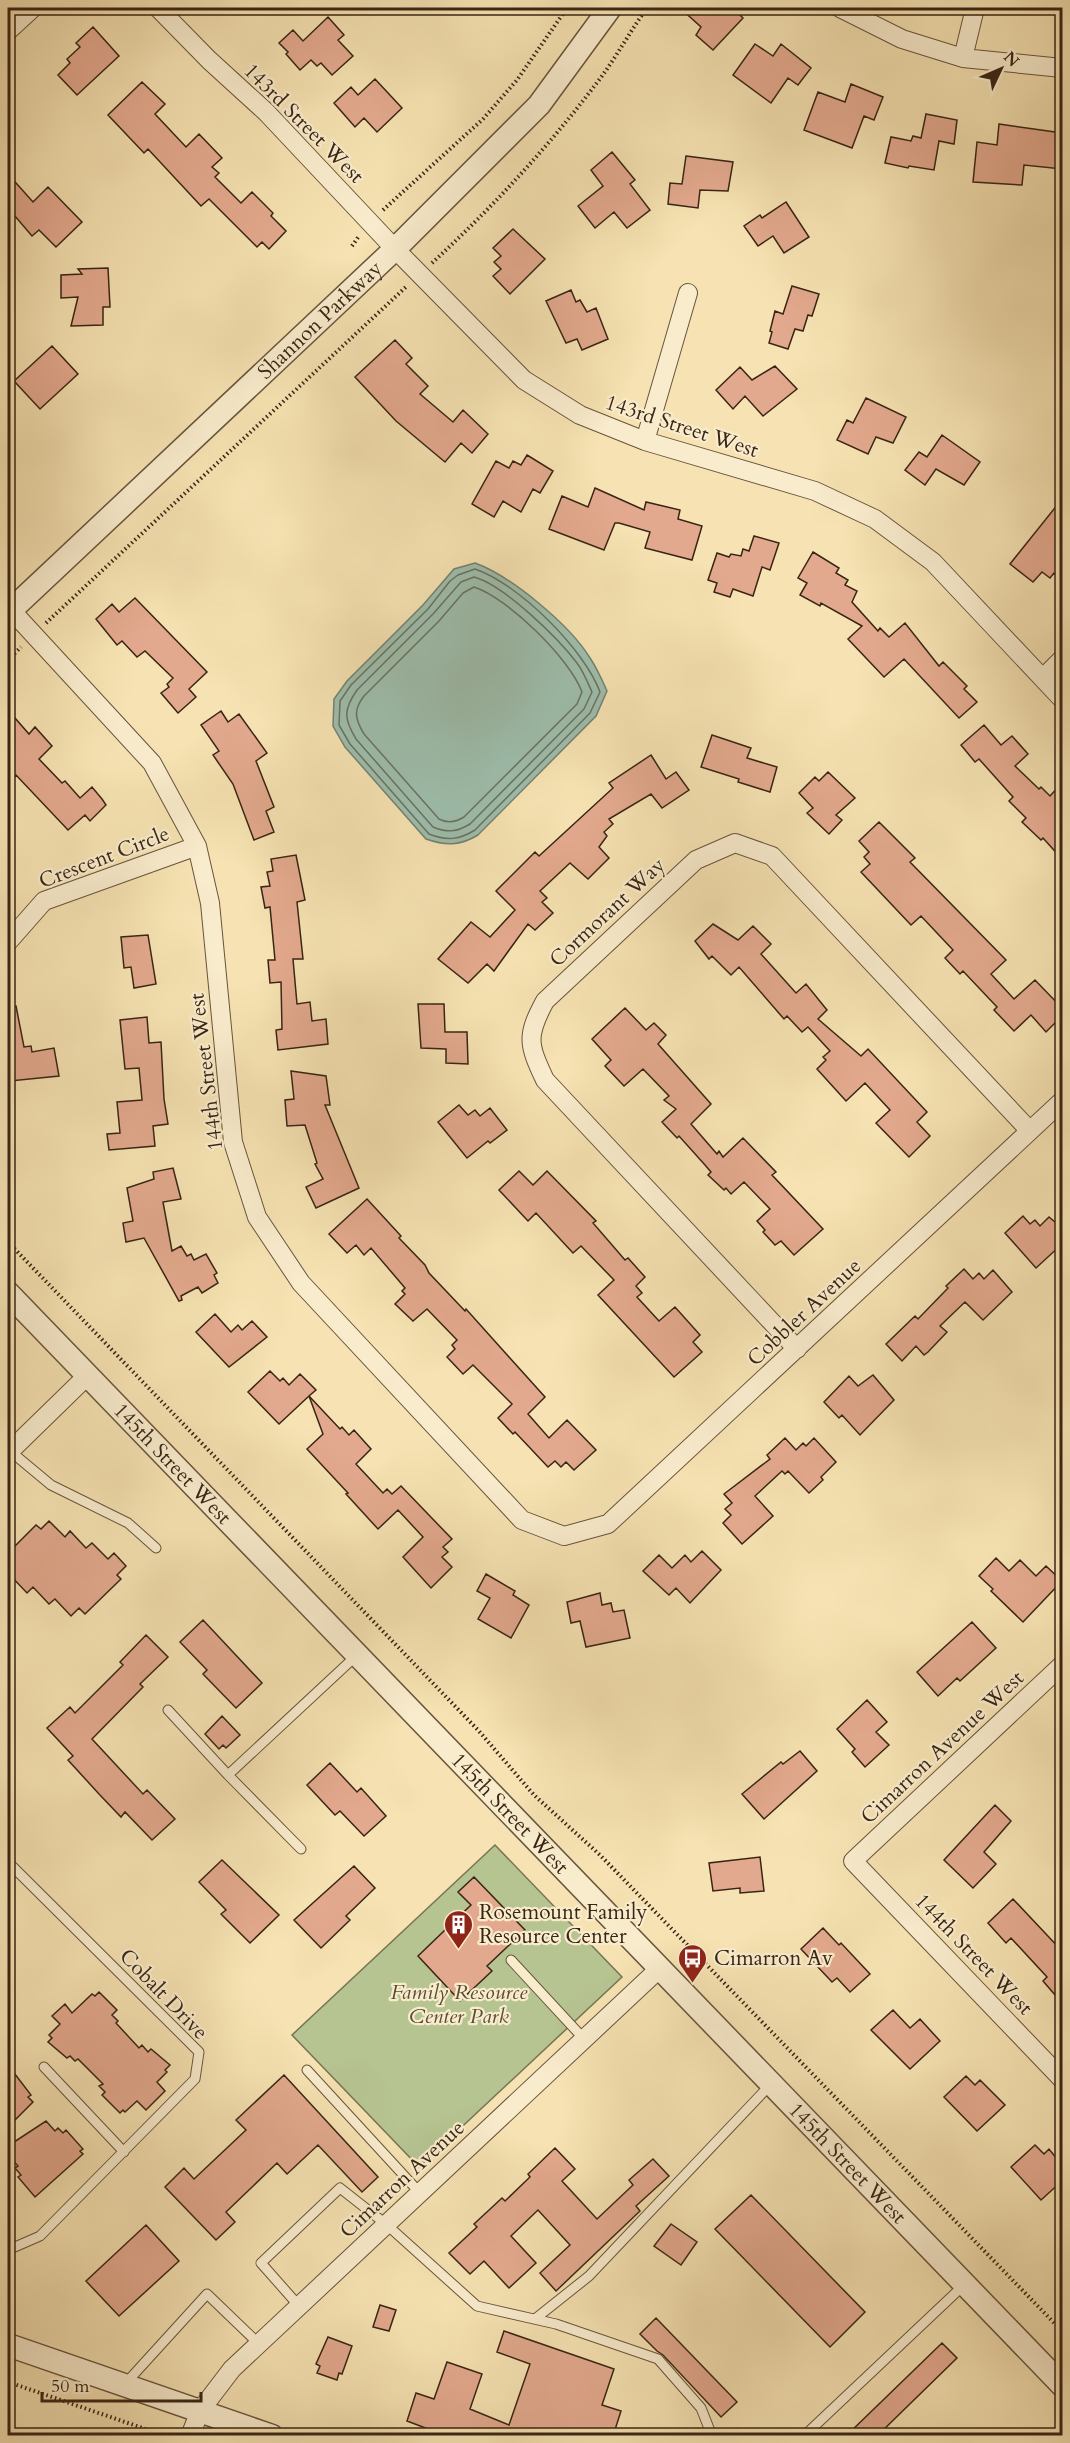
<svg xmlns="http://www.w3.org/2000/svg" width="1070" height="2443" font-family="Cardo,serif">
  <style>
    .green { fill: #b6c492; stroke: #777453; stroke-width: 1.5 }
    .water { fill: #9dbead; stroke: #758170; stroke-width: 1.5 }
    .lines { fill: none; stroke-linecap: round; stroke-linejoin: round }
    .shore { stroke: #6a7260; stroke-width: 1.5 }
    .building { fill: #e3a98e; stroke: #382514; stroke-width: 1.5 }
    .service-casing { stroke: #68543c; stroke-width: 11 }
    .minor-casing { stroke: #68543c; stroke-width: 20 }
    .tertiary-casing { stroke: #68543c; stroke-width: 25 }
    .path { stroke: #382514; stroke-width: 4; stroke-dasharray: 1.5 3; stroke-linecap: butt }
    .service { stroke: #f9eccd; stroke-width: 9 }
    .minor { stroke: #f9eccd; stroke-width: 18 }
    .tertiary { stroke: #f9eccd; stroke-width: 22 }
    .labels { text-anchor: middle; stroke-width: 4.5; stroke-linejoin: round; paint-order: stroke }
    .street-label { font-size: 21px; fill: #382514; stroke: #f9eccd }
    .poi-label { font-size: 21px; fill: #382514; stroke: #f9eccd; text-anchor: start }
    .park-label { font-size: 21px; font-style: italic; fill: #584d34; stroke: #f9eccd }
  </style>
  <rect width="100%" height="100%" fill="#f6e2b2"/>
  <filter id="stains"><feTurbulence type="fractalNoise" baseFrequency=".00333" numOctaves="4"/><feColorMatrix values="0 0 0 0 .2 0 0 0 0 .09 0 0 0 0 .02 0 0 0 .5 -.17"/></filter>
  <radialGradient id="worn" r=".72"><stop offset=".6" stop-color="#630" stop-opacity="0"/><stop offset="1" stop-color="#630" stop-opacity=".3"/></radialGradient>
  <path class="green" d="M495,1845L622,1977L419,2167L292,2035Z"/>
  <path class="water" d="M475,563C511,576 570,625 590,658C597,668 602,680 607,691L596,716L478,835C460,846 446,846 426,839L345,747L333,726L334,699L347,681L423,605L454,569Z"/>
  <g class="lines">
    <path class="shore" d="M475,569C519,584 584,649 600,692L590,713L475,830C459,840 447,841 429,834L350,744L339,725L340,701L351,685L428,609L450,581L458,575Z
      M474,577C504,585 558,638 577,663C583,671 588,683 592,692L584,709L470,824C457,832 447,833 433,827L356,739C344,719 343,710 357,690L433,614L461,582Z
      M474,587C508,598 570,659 582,692L577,704L464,817C456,822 448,824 439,819L364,734C355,719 353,710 364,696L439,621L463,593Z"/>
  </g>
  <path class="building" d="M680,8H733L743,18L713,50L696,35L701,27Z
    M328,17L344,35L338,40L353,56L332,75L321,63L317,66L311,60L300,70L286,54L288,52L279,43L293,30L303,41Z
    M93,27L119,56L77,95L58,75L70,63L67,59L80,47L76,43Z
    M755,44L773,56L781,44L811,68L798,85L788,78L771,103L733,75Z
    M375,79L402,108L377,132L364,118L355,127L334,103L351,87L358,95Z
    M142,82L165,104L155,114L186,147L199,134L222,158L212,167L219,173L215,177L241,203L252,192L273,213L271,216L286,231L269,249L262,242L257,247L209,199L201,206L148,149L144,153L108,115Z
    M851,84L883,97L874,120L864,116L852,148L804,130L818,92L845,102Z
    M926,114L957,120L954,144L939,141L934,170L909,166L908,168L885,163L891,137L911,141L913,136L921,138Z
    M999,124L1062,133V169L1024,165L1022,185L973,182L977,142L997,145Z
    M612,152L635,180L630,184L650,210L627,228L614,212L595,228L578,206L603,186L591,170Z
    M686,156L733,162L728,191L700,190L698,208L668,204L670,183L682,184Z
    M8,174L33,202L48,187L82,222L56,247L39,230L32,236L8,208Z
    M786,202L809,237L784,253L773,236L758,246L744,226L760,215L762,218Z
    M513,229L545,259L510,294L493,276L501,269L494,262L501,256L493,248Z
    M108,268L110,307H103V325L71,326L78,297L61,298V275L82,274L78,269Z
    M792,286L819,294L812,316L808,315L803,331L795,329L788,349L769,343L772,332L770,331L775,311L783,314Z
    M571,290L576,302L580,300L587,312L596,308L608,339L582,350L577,339L566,343L546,301Z
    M395,340L412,358L406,364L428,386L420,394L453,422L463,410L488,434L472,453L461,443L445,462L396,421L355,377Z
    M52,346L78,374L40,409L14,381Z
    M775,366L797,389L763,416L745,396L733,409L716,390L740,367L752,380Z
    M866,398L906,417L893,443L876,437L868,454L837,440L847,420L853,423Z
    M942,435L980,462L964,485L936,469L925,485L905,470L919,452L927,457Z
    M527,455L553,471L540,493L533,489L521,512L503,501L494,517L472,504L496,461L509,468L513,461L521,465Z
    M595,488L644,510L646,502L680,510L678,519L702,526L692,560L645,548L650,532L619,523H615L604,550L549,529L562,496L588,507Z
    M1062,499V580L1054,573L1050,578L1042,572L1033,582L1010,564Z
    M754,536L779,543L770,570L762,567L753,596L733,589L730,597L714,592L717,583L708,580L717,553L729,557L731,554L741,556L743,549L749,551Z
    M813,552L839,568L836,573L848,580L845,585L857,591L852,602L878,631L880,628L889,637L905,623L939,666L943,662L967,686L964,689L977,702L959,718L904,659L884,677L848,639L862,626L821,603L820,606L800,595L807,583L798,578Z
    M135,598L207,672L189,689L196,697L178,713L161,693L169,687L167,684L173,678L145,651L137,657L122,641L117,645L96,619L112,604L119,612Z
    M8,710L29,734L35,727L52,746L39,759L62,783L65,781L80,798L92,787L102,799L106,805L90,821L85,815L68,830L16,775L8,783Z
    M221,711L228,722L239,714L267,753L256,761L274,807L266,811L274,832L254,840L233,784L213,755L219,751L201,725Z
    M984,725L1001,745L1012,736L1028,754L1015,766L1039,789L1041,787L1050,796L1062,783V859L1043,838L1041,840L1022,822L1026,818L1009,801L1013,797L979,759L975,762L961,745Z
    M712,735L751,748L747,758L777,767L770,792L738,782L739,779L701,767Z
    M651,755L666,779L676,772L689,790L662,808L651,794L609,819L613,824L604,832L607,836L599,847L609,858L588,879L570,863L540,891L547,898L542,902L553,913L535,930L528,924L494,971L487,964L468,983L438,959L471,922L490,937L515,910L496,891L535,852L539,856L613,788L609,783Z
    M828,772L855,798L836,815L842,820L829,834L807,813L813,808L799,793L815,777L819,781Z
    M879,822L915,858L910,862L1006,960L991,974L1014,999L1035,980L1062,1008V1016L1046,1032L1031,1015L1014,1031L994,1010L997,1007L963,971L960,974L945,958L953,950L921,916L911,925L861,872L870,864L864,857L869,852L859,841Z
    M296,855L305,900L297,902L303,959H293L297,1004L310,1002L312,1021L326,1019L328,1044L278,1050L276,1030L282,1029L281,982L270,983L268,960H275L270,907L265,908L261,887L270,886L267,872L273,871L271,859Z
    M713,924L738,940L753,926L771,944L761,954L796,993L806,984L827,1010L818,1019L861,1056L868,1049L927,1112L917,1122L930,1136L909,1157L876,1123L890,1110L865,1083L846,1101L817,1069L826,1060L823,1057L830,1051L808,1027L802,1032L787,1016L784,1019L739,967L731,975L712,956L709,959L695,941Z
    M148,935L156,984L134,988L131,967L124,968L121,937Z
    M418,1004H444L445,1032H467L468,1064L446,1063V1049L421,1048Z
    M16,1006L24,1047L31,1046L32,1052L54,1048L59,1076L10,1081L8,1068V1007Z
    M625,1008L646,1030L654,1023L666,1035L658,1044L711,1104L691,1124L717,1154L719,1151L723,1157L743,1138L776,1172L772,1175L823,1229L794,1255L781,1241L775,1245L763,1232L765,1230L757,1221L770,1209L744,1182L731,1194L726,1188L724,1190L708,1175L711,1172L705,1165L679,1136L677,1138L662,1122L676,1109L664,1100L669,1096L643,1069L624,1086L605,1066L611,1060L592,1039Z
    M147,1017L149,1043L161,1042L164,1099L168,1124L153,1126L155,1146L109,1150L107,1134L120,1133L117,1102L142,1100L139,1068L125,1069L120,1020Z
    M291,1071L326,1076L330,1105H325L359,1188L316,1208L306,1187L323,1179L315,1164L317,1163L305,1125L287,1126L285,1100L294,1099Z
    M459,1105L468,1115L475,1110L480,1116L490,1108L507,1130L490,1143L488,1141L467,1158L438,1122Z
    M173,1168L181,1199L163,1202L172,1251L181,1246L187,1256L191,1254L194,1260L206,1254L217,1273L214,1275L218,1283L202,1293L198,1287L181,1296L182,1300L179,1301L144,1238L126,1242L123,1223L133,1221L127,1188L154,1179L153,1172Z
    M519,1171L533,1185L547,1171L596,1221L593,1223L625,1260L628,1258L645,1277L636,1286L642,1293L637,1297L659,1321L675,1307L700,1335L693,1342L702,1352L674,1377L598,1295L614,1280L581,1246L573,1253L536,1213L528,1221L499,1190Z
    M367,1199L401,1236L399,1238L425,1265L429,1273L465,1311L466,1309L545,1397L528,1414L549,1438L567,1420L596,1450L574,1470L566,1462L561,1467L555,1461L548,1467L515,1432L513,1434L498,1418L512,1404L473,1365L463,1374L447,1357L455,1349L452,1345L457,1340L427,1309L413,1321L395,1304L405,1294L402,1291L405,1288L371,1248L364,1255L356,1245L347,1253L329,1234Z
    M1062,1214V1244L1036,1268L1005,1233L1023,1216L1030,1224L1035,1220L1040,1226L1049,1217L1055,1222Z
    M964,1269L973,1279L979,1273L984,1279L993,1270L1012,1292L983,1320L965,1302L940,1326L947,1332L928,1352L924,1355L916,1346L902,1361L886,1344L915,1316L918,1319L948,1288L946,1286Z
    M215,1314L231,1332L238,1325L242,1330L252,1321L267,1337L229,1367L196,1332Z
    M270,1371L280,1381L283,1378L289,1385L300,1374L316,1390L309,1396L340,1429L342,1427L349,1435L354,1430L371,1449L356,1464L383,1493L387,1489L392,1494L401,1486L452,1539L443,1547L448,1552L442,1557L452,1567L431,1588L403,1557L423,1537L398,1510L378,1529L346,1494L348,1493L307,1449L323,1434L309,1396L279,1424L248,1392Z
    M873,1375L894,1400L860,1435L842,1415L839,1418L824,1402L849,1376L858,1386Z
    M785,1438L796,1450L803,1443L806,1446L814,1438L836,1462L821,1477L823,1480L809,1493L788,1471L785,1474L782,1471L755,1496L773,1516L742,1544L723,1523L731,1515L725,1509L732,1503L724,1494L770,1459L767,1455Z
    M49,1521L65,1537L70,1531L86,1548L92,1543L108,1559L114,1553L126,1566L117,1575L121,1579L85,1614L79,1608L71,1616L55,1599L49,1604L33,1587L27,1593L8,1573V1553L36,1525L41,1529Z
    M702,1551L721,1570L690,1603L676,1588L669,1595L643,1571L659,1555L672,1568L685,1555L691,1562Z
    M996,1558L1009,1571L1020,1560L1036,1576L1046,1566L1062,1581L1023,1622L991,1591L993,1589L979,1576Z
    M486,1574L515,1591L513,1595L529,1605L511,1638L478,1619L490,1598L477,1591Z
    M600,1593L602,1605L611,1603L613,1612L624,1610L630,1638L586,1647L580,1621L571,1623L567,1602Z
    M203,1620L262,1683L236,1708L203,1674L207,1670L180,1642Z
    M972,1622L996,1648L960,1681L957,1678L938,1696L917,1672Z
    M146,1635L168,1657L140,1684L143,1687L92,1739L143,1794L147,1790L175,1819L152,1840L125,1812L121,1817L99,1794L68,1760L73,1756L47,1728L70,1707L75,1713L123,1665L120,1662Z
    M867,1700L887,1722L876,1732L889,1745L865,1767L852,1752L855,1749L837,1729Z
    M222,1716L240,1735L226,1748L223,1745L219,1749L205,1734Z
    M800,1751L817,1771L764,1819L742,1794L781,1762L783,1764Z
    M330,1763L357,1792L361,1788L386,1816L364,1836L340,1811L335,1815L307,1785Z
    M995,1805L1011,1821L984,1852L996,1864L973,1888L944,1860Z
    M760,1857L764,1891L740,1893V1888L713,1891L709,1863Z
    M222,1860L279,1915L250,1943L221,1914L226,1910L199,1882Z
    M354,1866L375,1888L346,1916L350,1920L321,1948L294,1920Z
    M474,1877L525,1930L487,1966L492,1971L460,2001L418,1956L471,1905L458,1892Z
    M1013,1899L1062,1951V2003L1043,1981L1047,1977L1011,1938L1006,1943L988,1923Z
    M823,1928L839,1945L841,1943L870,1974L850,1992L837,1978L832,1982L801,1949Z
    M99,1992L117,2010L112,2015L118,2021L116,2023L139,2048L142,2045L148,2052L151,2049L170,2065L165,2070L167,2072L157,2082L165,2091L146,2110L137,2101L125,2112L123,2110L120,2113L102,2095L105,2092L99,2086L103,2084L78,2059L75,2061L70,2056L67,2058L48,2042L52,2038L49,2035L60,2024L52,2016L65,2004L72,2013L92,1994L95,1996Z
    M893,2010L910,2028L920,2019L940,2041L910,2069L871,2030Z
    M8,2065L31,2095L28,2097L33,2102L8,2127Z
    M284,2075L378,2177L362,2192L318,2145L287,2174L277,2163L226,2212L235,2222L216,2240L165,2187L184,2168L194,2179L246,2130L236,2120Z
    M966,2076L975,2085L980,2080L1005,2105L977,2131L944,2097Z
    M46,2121L55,2131L58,2128L63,2133L66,2130L83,2149L80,2151L83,2154L35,2197L18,2177L21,2175L15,2168L18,2166L8,2155V2146Z
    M1035,2145L1044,2154L1049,2149L1062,2165V2181L1041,2200L1011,2167Z
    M555,2148L575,2169L562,2181L597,2219L633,2185L629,2180L653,2159L669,2176L636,2206L640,2211L556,2291L540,2273L570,2245L538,2210L511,2236L536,2263L509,2288L484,2261L470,2274L449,2253L477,2227L474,2224L502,2198L505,2201L530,2177L528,2174Z
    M751,2195L865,2312L830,2347L715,2229Z
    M671,2224L697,2242L681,2265L654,2246Z
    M146,2225L179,2261L119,2316L86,2281Z
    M380,2305L396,2310L389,2331L373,2327Z
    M656,2318L737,2402L721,2417L663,2355L657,2351L640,2334Z
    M504,2331L614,2369L602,2405L621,2411L613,2436H463L446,2430L444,2435L407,2421L416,2393L434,2399L447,2362L482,2374L470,2409L509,2425L530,2364L497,2352Z
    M328,2337L352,2346L342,2374L339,2373L337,2380L317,2373L320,2366L316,2364Z
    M942,2343L957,2358L877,2436H846Z"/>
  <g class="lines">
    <defs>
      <path id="service" d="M9,1450L51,1485L128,1523L156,1548
        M168,1710L228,1775L301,1849
        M228,1775L357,1655
        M8,1862L199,2052L195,2079L40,2236L8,2250
        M511,1960L584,2039
        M44,2067L124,2152
        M307,2070L420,2193
        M299,2306L261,2263L340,2188L387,2225L477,2306L556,2324L658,2359L701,2408L712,2436
        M535,2319L589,2276L771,2084
        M126,2383L207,2294L259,2344
        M804,2436L965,2284"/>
      <path id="minor" d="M158,8L209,60L266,112L395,249L524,380L580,415L645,441L815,491L875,519L933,562L1062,699
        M840,8L902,39L963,58L1062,68
        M8,31L33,8
        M963,58L975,8
        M645,441L688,293
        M11,610L152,763L197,846L210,903L233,1142L257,1217L301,1283L522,1520L564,1536L608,1524L1062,1101
        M1043,678L1062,659
        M8,942L44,901L197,846
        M797,1349L545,1080C528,1044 526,1036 545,1001L696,860L735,843L772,856L1030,1131
        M8,1453L87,1376
        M1062,1665L853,1861L1062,2079
        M190,2436L200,2411L232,2369L660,1968"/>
      <g id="tertiary">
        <path id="s1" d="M8,613L395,249L539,105L610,8"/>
        <path id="s2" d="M8,1293L1062,2385"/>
        <path d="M8,2345L272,2436"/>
      </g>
    </defs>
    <use href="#service" class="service-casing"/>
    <use href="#minor" class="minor-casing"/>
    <use href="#tertiary" class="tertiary-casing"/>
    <path class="path" d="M383,210L483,119L517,80L567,8
      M352,246L359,236
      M432,263C494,206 551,144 602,76C618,54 631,30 647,8
      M46,623L407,286
      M8,660L21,647
      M8,1242L478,1730L534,1795L600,1855L1062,2331
      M8,2382L166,2436"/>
    <use href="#service" class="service"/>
    <use href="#minor" class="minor"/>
    <use href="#tertiary" class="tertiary"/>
  </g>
  <defs>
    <symbol id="building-pin" viewBox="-11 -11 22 30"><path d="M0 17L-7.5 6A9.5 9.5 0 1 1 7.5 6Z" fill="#8f2418" stroke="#f9eccd"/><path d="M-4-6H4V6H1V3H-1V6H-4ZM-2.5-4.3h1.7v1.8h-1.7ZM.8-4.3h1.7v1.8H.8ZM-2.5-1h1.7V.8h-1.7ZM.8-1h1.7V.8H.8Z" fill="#fff"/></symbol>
    <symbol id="bus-pin" viewBox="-11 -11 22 30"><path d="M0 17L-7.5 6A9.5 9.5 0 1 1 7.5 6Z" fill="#8f2418" stroke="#f9eccd"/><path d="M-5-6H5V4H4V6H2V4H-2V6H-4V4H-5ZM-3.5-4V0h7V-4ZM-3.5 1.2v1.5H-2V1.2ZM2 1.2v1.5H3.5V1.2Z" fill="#fff"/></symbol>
  </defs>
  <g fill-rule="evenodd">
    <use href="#building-pin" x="442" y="1908" width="33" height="45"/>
    <use href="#bus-pin" x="676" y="1942" width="33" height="45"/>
  </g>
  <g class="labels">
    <g class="street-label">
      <text transform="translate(304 123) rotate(45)" y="7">143rd Street West</text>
      <text dy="7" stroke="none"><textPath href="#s1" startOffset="428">Shannon Parkway</textPath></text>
      <text transform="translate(682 426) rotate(18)" y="7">143rd Street West</text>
      <text transform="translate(104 857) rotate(-21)" y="7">Crescent Circle</text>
      <text transform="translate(607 912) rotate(-43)" y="7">Cormorant Way</text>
      <text transform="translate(206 1072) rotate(-97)" y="7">144th Street West</text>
      <text transform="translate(804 1312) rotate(-43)" y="7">Cobbler Avenue</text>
      <text dy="7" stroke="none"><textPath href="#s2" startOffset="237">145th Street West</textPath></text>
      <text transform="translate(942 1747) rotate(-43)" y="7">Cimarron Avenue West</text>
      <text dy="7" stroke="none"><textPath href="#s2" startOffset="723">145th Street West</textPath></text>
      <text transform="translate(974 1954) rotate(46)" y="7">144th Street West</text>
      <text transform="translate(164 1994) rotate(46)" y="7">Cobalt Drive</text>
      <text dy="7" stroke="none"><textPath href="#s2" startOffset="1209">145th Street West</textPath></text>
      <text transform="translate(402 2179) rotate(-43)" y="7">Cimarron Avenue</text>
    </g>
    <g class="poi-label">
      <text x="479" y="1919">Rosemount Family<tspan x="479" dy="24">Resource Center</tspan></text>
      <text x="714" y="1965">Cimarron Av</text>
    </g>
    <g class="park-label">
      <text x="459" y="1999">Family Resource<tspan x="459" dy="24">Center Park</tspan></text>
    </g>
  </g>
  <rect width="1070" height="2443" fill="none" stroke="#f6e2b2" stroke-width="30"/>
  <rect x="9" y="9" width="1052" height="2425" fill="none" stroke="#382514" stroke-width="3"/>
  <rect x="15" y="15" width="1040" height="2413" fill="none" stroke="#382514" stroke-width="1.5"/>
  <g transform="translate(1001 69) rotate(46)" stroke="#f9eccd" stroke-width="4.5" paint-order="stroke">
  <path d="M0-4.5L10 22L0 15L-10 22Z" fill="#382514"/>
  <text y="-9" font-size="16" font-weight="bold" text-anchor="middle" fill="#382514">N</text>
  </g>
  <path d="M42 2392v9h159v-9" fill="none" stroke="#382514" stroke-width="3"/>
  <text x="51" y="2392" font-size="18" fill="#382514" stroke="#f9eccd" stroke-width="4.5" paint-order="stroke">50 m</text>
  <rect width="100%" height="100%" filter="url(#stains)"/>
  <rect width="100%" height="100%" fill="url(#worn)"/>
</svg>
